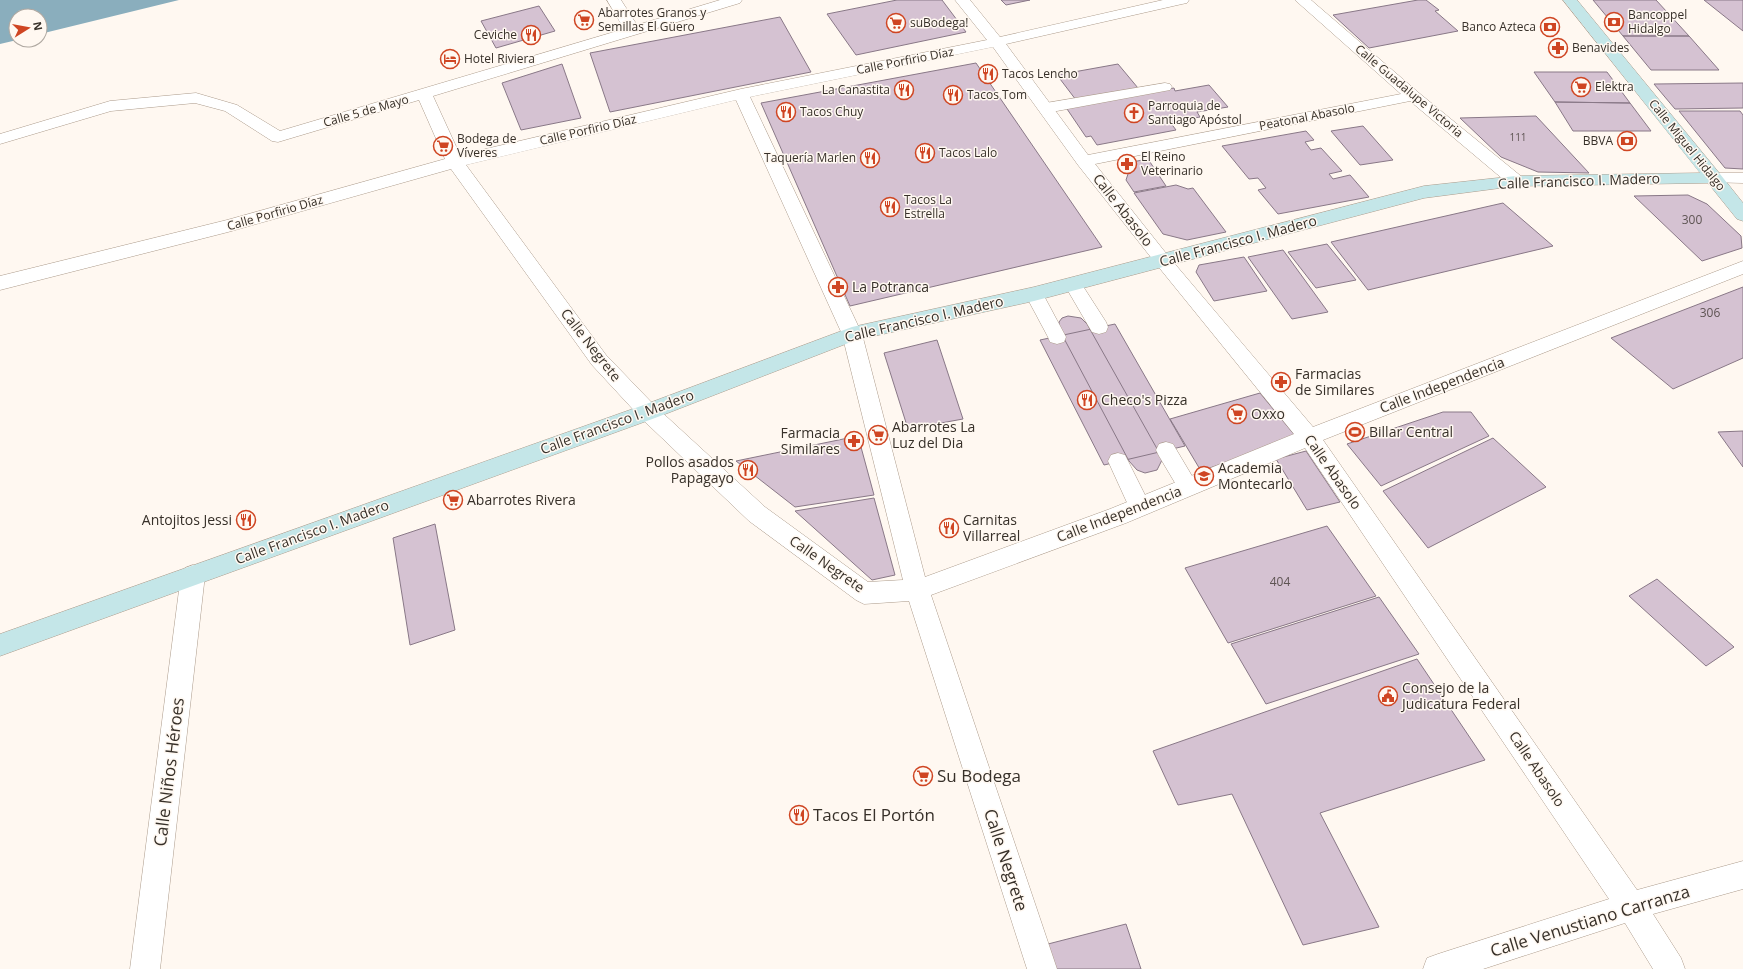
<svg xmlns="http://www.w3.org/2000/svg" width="1743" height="969" font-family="'Open Sans',sans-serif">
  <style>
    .water { fill: #8aaebd }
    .building { fill: #d5c2d2; stroke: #897887 }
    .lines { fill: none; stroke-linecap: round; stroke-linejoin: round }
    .lane-casing { stroke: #ac9b8b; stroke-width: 1 }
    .street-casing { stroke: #ac9b8b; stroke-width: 1 }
    .secondary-casing { stroke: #ac9b8b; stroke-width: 1 }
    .lane { fill: #fff; fill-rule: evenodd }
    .street { fill: #fff; fill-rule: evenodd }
    .secondary { fill: #c4e6e8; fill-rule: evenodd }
    .labels { text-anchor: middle; stroke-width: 3; stroke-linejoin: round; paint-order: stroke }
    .far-number-label { font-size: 10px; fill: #5e5453 }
    .far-poi-label { font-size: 12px; fill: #373029; stroke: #fff8f1; text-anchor: start }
    .far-street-label { font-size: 12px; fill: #373029; stroke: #fff8f1 }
    .number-label { font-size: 12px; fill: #5e5453 }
    .street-label { font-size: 14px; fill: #373029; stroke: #fff8f1 }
    .poi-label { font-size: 14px; fill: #373029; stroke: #fff8f1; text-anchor: start }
    .near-street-label { font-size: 17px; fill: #373029; stroke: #fff8f1 }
    .near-poi-label { font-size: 17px; fill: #373029; stroke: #fff8f1; text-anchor: start }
  </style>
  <rect width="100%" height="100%" fill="#fff8f1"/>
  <path class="water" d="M0,0H179L40,34V16H16L17,40L0,44Z"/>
  <path class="building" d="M897,0H942L966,32L856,55L827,14Z
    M1001,0H1030L1006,5Z
    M1418,0H1426L1439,10L1435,11L1458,31L1369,48L1333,15Z
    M1593,0H1656L1689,36H1623Z
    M1704,0H1743V31Z
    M539,6L555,31L496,48L481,21Z
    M780,17L811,72L610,112L590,53Z
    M1623,36H1689L1719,70H1651Z
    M976,63L1102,247L850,306L761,103Z
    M562,64L581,118L521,130L502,83Z
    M1118,64L1138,88L1076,100L1057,75Z
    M1534,72H1607L1630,103L1555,102Z
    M1743,83V108L1675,109L1654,84Z
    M1209,85L1228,107L1197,112L1200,117L1170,122L1176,130L1097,145L1091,136L1086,137L1065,106L1174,88L1175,91Z
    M1555,102L1630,103L1651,131H1573Z
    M1679,111H1740L1743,115V169L1725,168Z
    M1536,116L1589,173L1538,172L1501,157L1460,118Z
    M1363,126L1393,160L1360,165L1331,131Z
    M1306,131L1314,140L1305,142L1311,150L1321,148L1342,171L1329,174L1333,179L1350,175L1369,197L1278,214L1258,190L1266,188L1258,178L1249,179L1222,146Z
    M1148,159L1166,186L1134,192L1126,180L1132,162Z
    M1176,185L1188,189L1193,188L1226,232L1187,240L1163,234L1134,193Z
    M1688,195L1707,204L1741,236L1742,248L1702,261L1634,196Z
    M1503,203L1553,246L1368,290L1331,242Z
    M1327,244L1356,280L1316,288L1288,252Z
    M1283,250L1328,312L1292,319L1248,257Z
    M1244,257L1267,291L1214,301L1196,272L1199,265Z
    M1743,287V358L1673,389L1611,338Z
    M1068,316L1081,318L1087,324L1160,454L1162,460L1157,470L1145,473L1137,470L1129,461L1059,329V322L1062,318Z
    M1115,324L1185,446L1104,465L1040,340Z
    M937,340L963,419L908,429L884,353Z
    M1260,393L1297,438L1201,471L1170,419Z
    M1443,412H1471L1489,436L1381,486L1347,444Z
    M1743,431V467L1718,432Z
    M858,436L874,495L795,507L736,461Z
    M1493,438L1546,487L1428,548L1383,491Z
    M1306,451L1340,502L1307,510L1276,459Z
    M874,498L895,575L872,580L795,511Z
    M435,524L455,630L410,645L393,538Z
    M1327,526L1376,596L1228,643L1185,568Z
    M1657,579L1734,647L1706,666L1629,596Z
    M1379,597L1419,654L1266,704L1231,644Z
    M1417,659L1485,760L1320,813L1379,927L1303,945L1232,794L1178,805L1153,751Z
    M1126,924L1141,969H1055L1048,944Z"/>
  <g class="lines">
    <defs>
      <path id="lane" d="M1165,83L1170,84L1172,87L1170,90L1046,113L1041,111L1038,108L1041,105L1046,103Z
        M1073,278L1079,280L1106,322L1108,327L1106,332L1099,334L1092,332L1064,284L1067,280Z
        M1034,288L1040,290L1043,294L1066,337L1064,342L1057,344L1050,342L1048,337L1025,294L1028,290Z
        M1166,442L1173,444L1195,481L1199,487L1195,493L1188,496L1181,493L1159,456L1156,450L1159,444Z
        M1118,453L1125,455L1151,507L1148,513L1140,516L1132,513L1129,507L1108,461L1111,455Z"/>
      <path id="street" d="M607,0H621L637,25L720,0H742L740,3L433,96L460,155L741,89L987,40L955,0H970L1000,37L1163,0H1189L1187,3L1182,4L1006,44L1088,155L1401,94L1295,0H1311L1419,93L1522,177L1525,181L1522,185L1516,186L1510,185L1410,101L1095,164L1169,257L1313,427L1743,261V274L1323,440L1637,890L1743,861V889L1653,914L1681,958L1685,969H1653L1625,923L1483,969H1423L1427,958L1438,954L1609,899L1305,448L1126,523L931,595L1057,969H1027L909,601L864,604L856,600L749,521L641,418L592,365L451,169L228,232L0,290V276L227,220L445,159L419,100L278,142L272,141L225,111L195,103L111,111L0,144V134L110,101L196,93L237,105L280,131L624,29ZM993,47L1078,165L1157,265L1294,434L1110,509L925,577L862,334L750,97ZM736,100L842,334L903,580L868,582L765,507L655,406L606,355L466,165Z
        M1714,173H1743V183L1708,182L1705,178L1708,174Z
        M193,565L201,568L205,575L160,969H130L181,575L185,568Z"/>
      <path id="secondary" d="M1563,0H1577L1720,174L1743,203V221L1737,219L1708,183L1516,186L1424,198L1034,301L856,340L655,418L0,656V634L641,406L852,327L1034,287L1424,186L1516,176L1700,173Z"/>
    </defs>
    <use href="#lane" class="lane-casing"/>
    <use href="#street" class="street-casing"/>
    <use href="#secondary" class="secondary-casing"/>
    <use href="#lane" class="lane"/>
    <use href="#street" class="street"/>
    <use href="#secondary" class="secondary"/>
  </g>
  <defs>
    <symbol id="supermarket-ring" viewBox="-11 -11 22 22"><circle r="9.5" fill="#fff8f1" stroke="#cf4522" stroke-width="1.5"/><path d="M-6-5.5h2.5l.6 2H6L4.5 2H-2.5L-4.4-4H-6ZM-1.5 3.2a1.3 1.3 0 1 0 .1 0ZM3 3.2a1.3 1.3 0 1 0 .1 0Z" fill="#cf4522"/></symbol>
    <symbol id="bank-ring" viewBox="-11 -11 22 22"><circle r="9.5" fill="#fff8f1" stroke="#cf4522" stroke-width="1.5"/><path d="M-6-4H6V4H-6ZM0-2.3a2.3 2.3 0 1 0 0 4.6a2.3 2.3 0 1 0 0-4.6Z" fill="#cf4522"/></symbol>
    <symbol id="restaurant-ring" viewBox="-11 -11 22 22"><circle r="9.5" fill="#fff8f1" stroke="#cf4522" stroke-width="1.5"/><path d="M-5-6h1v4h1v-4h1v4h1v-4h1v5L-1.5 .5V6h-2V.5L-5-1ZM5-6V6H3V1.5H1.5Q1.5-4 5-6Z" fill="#cf4522"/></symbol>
    <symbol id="pharmacy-ring" viewBox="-11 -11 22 22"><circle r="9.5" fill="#fff8f1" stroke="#cf4522" stroke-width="1.5"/><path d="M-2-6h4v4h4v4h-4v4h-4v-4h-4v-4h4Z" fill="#cf4522"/></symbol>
    <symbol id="hotel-ring" viewBox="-11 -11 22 22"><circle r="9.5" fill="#fff8f1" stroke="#cf4522" stroke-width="1.5"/><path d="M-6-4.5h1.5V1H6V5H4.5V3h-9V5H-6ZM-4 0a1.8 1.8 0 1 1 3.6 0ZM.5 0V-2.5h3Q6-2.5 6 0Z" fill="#cf4522"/></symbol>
    <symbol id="church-ring" viewBox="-11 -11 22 22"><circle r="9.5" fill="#fff8f1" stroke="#cf4522" stroke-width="1.5"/><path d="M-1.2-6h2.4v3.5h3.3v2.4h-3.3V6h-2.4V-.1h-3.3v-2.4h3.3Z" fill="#cf4522"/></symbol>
    <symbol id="stadium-ring" viewBox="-11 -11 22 22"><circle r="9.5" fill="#fff8f1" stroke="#cf4522" stroke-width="1.5"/><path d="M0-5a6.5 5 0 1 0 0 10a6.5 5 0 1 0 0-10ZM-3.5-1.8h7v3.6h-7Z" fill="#cf4522"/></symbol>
    <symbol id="university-ring" viewBox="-11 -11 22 22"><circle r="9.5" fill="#fff8f1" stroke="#cf4522" stroke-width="1.5"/><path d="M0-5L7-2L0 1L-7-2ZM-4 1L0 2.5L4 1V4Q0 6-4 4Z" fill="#cf4522"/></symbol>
    <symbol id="civic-ring" viewBox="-11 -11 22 22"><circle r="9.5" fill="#fff8f1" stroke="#cf4522" stroke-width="1.5"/><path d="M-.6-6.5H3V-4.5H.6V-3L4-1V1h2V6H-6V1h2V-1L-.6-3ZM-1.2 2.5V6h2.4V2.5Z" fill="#cf4522"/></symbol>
  </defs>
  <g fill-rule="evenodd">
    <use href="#supermarket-ring" x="573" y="9" width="22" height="22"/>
    <use href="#bank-ring" x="1603" y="11" width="22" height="22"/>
    <use href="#supermarket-ring" x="885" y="12" width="22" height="22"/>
    <use href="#bank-ring" x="1539" y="16" width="22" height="22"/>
    <use href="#restaurant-ring" x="520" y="24" width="22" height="22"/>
    <use href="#pharmacy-ring" x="1547" y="37" width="22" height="22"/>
    <use href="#hotel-ring" x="439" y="48" width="22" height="22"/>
    <use href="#restaurant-ring" x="977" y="63" width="22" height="22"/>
    <use href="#supermarket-ring" x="1570" y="76" width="22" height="22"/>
    <use href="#restaurant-ring" x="893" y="79" width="22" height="22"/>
    <use href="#restaurant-ring" x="942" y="84" width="22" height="22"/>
    <use href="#restaurant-ring" x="775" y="101" width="22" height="22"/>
    <use href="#church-ring" x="1123" y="102" width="22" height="22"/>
    <use href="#bank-ring" x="1616" y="130" width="22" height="22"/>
    <use href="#supermarket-ring" x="432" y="135" width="22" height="22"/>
    <use href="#restaurant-ring" x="914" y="142" width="22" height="22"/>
    <use href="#restaurant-ring" x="859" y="147" width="22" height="22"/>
    <use href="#pharmacy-ring" x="1116" y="153" width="22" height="22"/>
    <use href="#restaurant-ring" x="879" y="196" width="22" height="22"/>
    <use href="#pharmacy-ring" x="827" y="276" width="22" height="22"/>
    <use href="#pharmacy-ring" x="1270" y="371" width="22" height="22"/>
    <use href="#restaurant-ring" x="1076" y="389" width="22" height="22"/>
    <use href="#supermarket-ring" x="1226" y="403" width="22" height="22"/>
    <use href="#stadium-ring" x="1344" y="421" width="22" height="22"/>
    <use href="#supermarket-ring" x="867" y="424" width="22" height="22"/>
    <use href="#pharmacy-ring" x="843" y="430" width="22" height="22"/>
    <use href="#restaurant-ring" x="737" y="459" width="22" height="22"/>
    <use href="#university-ring" x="1193" y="465" width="22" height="22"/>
    <use href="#supermarket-ring" x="442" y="489" width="22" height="22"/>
    <use href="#restaurant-ring" x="235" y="509" width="22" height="22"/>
    <use href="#restaurant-ring" x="938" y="517" width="22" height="22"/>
    <use href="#civic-ring" x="1377" y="685" width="22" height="22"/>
    <use href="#supermarket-ring" x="912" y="765" width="22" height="22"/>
    <use href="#restaurant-ring" x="788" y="804" width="22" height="22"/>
  </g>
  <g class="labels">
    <g class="far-number-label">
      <text x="1518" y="141">111</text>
    </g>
    <g class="far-poi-label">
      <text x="598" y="17">Abarrotes Granos y<tspan x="598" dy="14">Semillas El Güero</tspan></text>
      <text x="1628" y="19">Bancoppel<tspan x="1628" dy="14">Hidalgo</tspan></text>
      <text x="910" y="27">suBodega!</text>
      <text x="1536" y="31" text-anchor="end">Banco Azteca</text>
      <text x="517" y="39" text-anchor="end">Ceviche</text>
      <text x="1572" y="52">Benavides</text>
      <text x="464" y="63">Hotel Riviera</text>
      <text x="1002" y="78">Tacos Lencho</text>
      <text x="1595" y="91">Elektra</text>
      <text x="890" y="94" text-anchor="end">La Canastita</text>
      <text x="967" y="99">Tacos Tom</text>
      <text x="1148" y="110">Parroquia de<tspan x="1148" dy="14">Santiago Apóstol</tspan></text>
      <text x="800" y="116">Tacos Chuy</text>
      <text x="457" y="143">Bodega de<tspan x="457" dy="14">Víveres</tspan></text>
      <text x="1613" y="145" text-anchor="end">BBVA</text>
      <text x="939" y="157">Tacos Lalo</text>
      <text x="1141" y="161">El Reino<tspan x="1141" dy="14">Veterinario</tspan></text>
      <text x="856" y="162" text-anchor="end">Taquería Marlen</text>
      <text x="904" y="204">Tacos La<tspan x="904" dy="14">Estrella</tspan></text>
    </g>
    <g class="far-street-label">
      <text transform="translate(905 61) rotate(-11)" y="4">Calle Porfirio Díaz</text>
      <text transform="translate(1409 91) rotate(40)" y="4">Calle Guadalupe Victoria</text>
      <text transform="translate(366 111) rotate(-16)" y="4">Calle 5 de Mayo</text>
      <text transform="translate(1307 117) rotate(-11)" y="4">Peatonal Abasolo</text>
      <text transform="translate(588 130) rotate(-13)" y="4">Calle Porfirio Díaz</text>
      <text transform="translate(1687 145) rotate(51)" y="4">Calle Miguel Hidalgo</text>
      <text transform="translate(275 213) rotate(-16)" y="4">Calle Porfirio Díaz</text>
    </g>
    <g class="number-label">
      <text x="1692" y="224">300</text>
      <text x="1710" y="317">306</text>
      <text x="1280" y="586">404</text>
    </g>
    <g class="street-label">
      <text transform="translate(1579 181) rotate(-2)" y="5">Calle Francisco I. Madero</text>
      <text transform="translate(1123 210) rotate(52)" y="5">Calle Abasolo</text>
      <text transform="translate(1238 241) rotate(-15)" y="5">Calle Francisco I. Madero</text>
      <text transform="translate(924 319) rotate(-13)" y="5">Calle Francisco I. Madero</text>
      <text transform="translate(591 345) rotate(52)" y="5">Calle Negrete</text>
      <text transform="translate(1442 385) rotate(-21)" y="5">Calle Independencia</text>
      <text transform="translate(617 422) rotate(-20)" y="5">Calle Francisco I. Madero</text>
      <text transform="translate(1333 472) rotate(55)" y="5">Calle Abasolo</text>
      <text transform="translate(1119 514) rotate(-21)" y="5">Calle Independencia</text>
      <text transform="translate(312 532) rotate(-20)" y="5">Calle Francisco I. Madero</text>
      <text transform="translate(827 564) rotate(35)" y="5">Calle Negrete</text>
      <text transform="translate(1537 769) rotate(56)" y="5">Calle Abasolo</text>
    </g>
    <g class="poi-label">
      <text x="852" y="292">La Potranca</text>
      <text x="1295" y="379">Farmacias<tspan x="1295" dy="16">de Similares</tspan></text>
      <text x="1101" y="405">Checo's Pizza</text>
      <text x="1251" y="419">Oxxo</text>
      <text x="892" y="432">Abarrotes La<tspan x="892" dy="16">Luz del Dia</tspan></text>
      <text x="1369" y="437">Billar Central</text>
      <text x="840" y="438" text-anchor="end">Farmacia<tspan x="840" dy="16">Similares</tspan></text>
      <text x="734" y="467" text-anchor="end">Pollos asados<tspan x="734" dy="16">Papagayo</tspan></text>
      <text x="1218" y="473">Academia<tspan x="1218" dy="16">Montecarlo</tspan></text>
      <text x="467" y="505">Abarrotes Rivera</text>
      <text x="232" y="525" text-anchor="end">Antojitos Jessi</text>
      <text x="963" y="525">Carnitas<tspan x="963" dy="16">Villarreal</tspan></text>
      <text x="1402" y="693">Consejo de la<tspan x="1402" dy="16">Judicatura Federal</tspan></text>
    </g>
    <g class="near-street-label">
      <text transform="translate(169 772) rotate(-83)" y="6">Calle Niños Héroes</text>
      <text transform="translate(1006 860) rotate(72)" y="6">Calle Negrete</text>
      <text transform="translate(1590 921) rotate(-17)" y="6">Calle Venustiano Carranza</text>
    </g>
    <g class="near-poi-label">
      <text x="937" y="782">Su Bodega</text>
      <text x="813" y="821">Tacos El Portón</text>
    </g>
  </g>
  <g transform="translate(28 28) rotate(79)"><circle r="19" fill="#fff8f1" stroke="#afa8a1"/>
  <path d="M0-3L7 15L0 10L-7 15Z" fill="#cf4522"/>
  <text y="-6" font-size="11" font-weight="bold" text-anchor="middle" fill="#373029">N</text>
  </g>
</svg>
